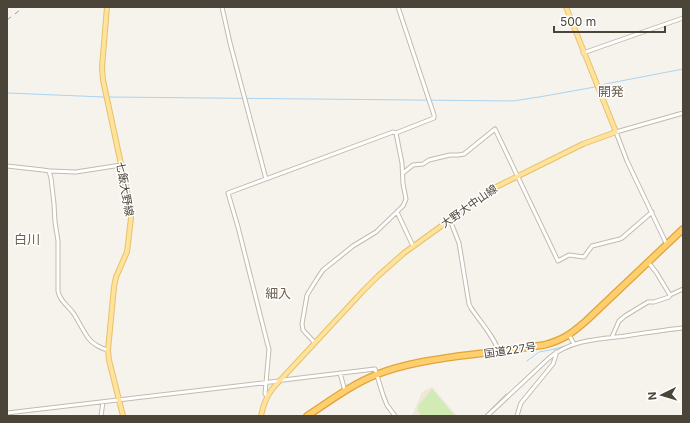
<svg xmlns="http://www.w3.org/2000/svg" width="690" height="423" font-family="Inter,'Noto Sans JP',sans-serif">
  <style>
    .education { fill: #efe8d6 }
    .green { fill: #d2eab5 }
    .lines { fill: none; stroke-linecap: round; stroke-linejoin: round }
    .stream { stroke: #a9d4f2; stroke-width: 1 }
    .minor-casing { stroke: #c2bbae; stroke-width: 5 }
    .major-casing { stroke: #e6c16a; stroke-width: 6 }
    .highway-casing { stroke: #e0a43c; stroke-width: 8 }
    .minor { stroke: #fff; stroke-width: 3 }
    .major { stroke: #ffe39c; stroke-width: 4 }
    .highway { stroke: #ffcf6e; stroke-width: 5.5 }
    .rail { stroke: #9a9a9a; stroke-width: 1; stroke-dasharray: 5 5; stroke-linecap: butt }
    .labels { text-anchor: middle; stroke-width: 3; stroke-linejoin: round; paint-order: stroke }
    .street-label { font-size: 11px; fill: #4b4439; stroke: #fff }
    .quarter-label { font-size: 13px; fill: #6e6250; stroke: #fff }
  </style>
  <rect width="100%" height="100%" fill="#f6f3ec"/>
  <path class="education" d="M432,387L457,416H412L422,392Z"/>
  <path class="green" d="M432,389L455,416H422L418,411V406Z"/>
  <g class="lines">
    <path class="stream" d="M600,85L683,69
      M7,93L104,97
      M108,97L513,101L539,97L595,87
      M640,335L681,330
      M594,341L607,339
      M571,347L578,345
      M527,361L539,352L550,350L566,346
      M484,416L506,394"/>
    <defs>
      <path id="minor" d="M222,7L230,43L266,179
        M583,53L683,18
        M7,166L43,170L49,171H51L76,172L121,165
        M49,171L51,178L54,204L55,222L58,241V291C60,302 68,305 74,314C79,322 83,331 89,339C93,344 102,349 108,350
        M403,173L413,165L423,164L429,160L450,155H458L464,154L495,129L558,261L569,255L584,257L592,246L620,239L622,238L652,212
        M397,212L413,246
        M450,220L459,243L469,304L471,308C479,320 496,339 499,353
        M667,245L627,161L616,132L683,113
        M648,262L656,272L670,295
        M569,335L574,344
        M612,337L619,321L625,316L648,302H654L669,297L670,295L683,289
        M315,343L303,330L302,324L307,295L317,279L323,270L353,246L376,232L403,206L406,199L403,184L402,163L396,133
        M340,373L345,391
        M281,380H283L375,369L383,395L387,405L395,416
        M267,396L265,394L269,349L268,346L238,227L228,193L393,132L396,133L434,118V115L398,7
        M7,413L279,381
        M101,416L103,402
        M487,416L549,358C570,340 598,339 625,336C644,333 664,330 683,328
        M517,416L519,409L521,403L553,364L556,355V352"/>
      <path id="major" d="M107,7L102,67L103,80L128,197L131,218L127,252L116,277L114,287L108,350L109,360L123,416
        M261,416C263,405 266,397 273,388L363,291L378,276L404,253L494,188L583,144L616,132L566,7"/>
      <path id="highway" d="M307,416C330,401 352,384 378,374C404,364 431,360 459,356C487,353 516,349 544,345C563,340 571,334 586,321L683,229"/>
    </defs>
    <use href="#minor" class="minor-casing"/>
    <use href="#major" class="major-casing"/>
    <use href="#highway" class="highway-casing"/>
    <use href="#minor" class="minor"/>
    <use href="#major" class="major"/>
    <use href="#highway" class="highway"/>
    <path class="rail" d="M7,20L24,7"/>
  </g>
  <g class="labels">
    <g class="street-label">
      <text transform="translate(125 189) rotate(80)" y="4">七飯大野線</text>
      <text transform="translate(469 206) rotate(-35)" y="4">大野大中山線</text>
      <text transform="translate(510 350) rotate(-8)" y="4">国道227号</text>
    </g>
    <g class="quarter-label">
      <text x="611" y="96">開発</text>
      <text x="27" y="244">白川</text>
      <text x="278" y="298">細入</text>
    </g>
  </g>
  <rect width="690" height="423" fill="none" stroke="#4b4439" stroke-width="16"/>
  <g transform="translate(662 395) rotate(265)" stroke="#ffffff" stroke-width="3" paint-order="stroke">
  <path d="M0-3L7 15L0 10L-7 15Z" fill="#4b4439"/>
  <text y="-6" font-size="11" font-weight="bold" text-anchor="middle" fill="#4b4439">N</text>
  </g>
  <path d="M554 26v6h111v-6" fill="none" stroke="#4b4439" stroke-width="2"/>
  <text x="560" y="26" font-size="12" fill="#4b4439" stroke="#ffffff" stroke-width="3" paint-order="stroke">500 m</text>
</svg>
